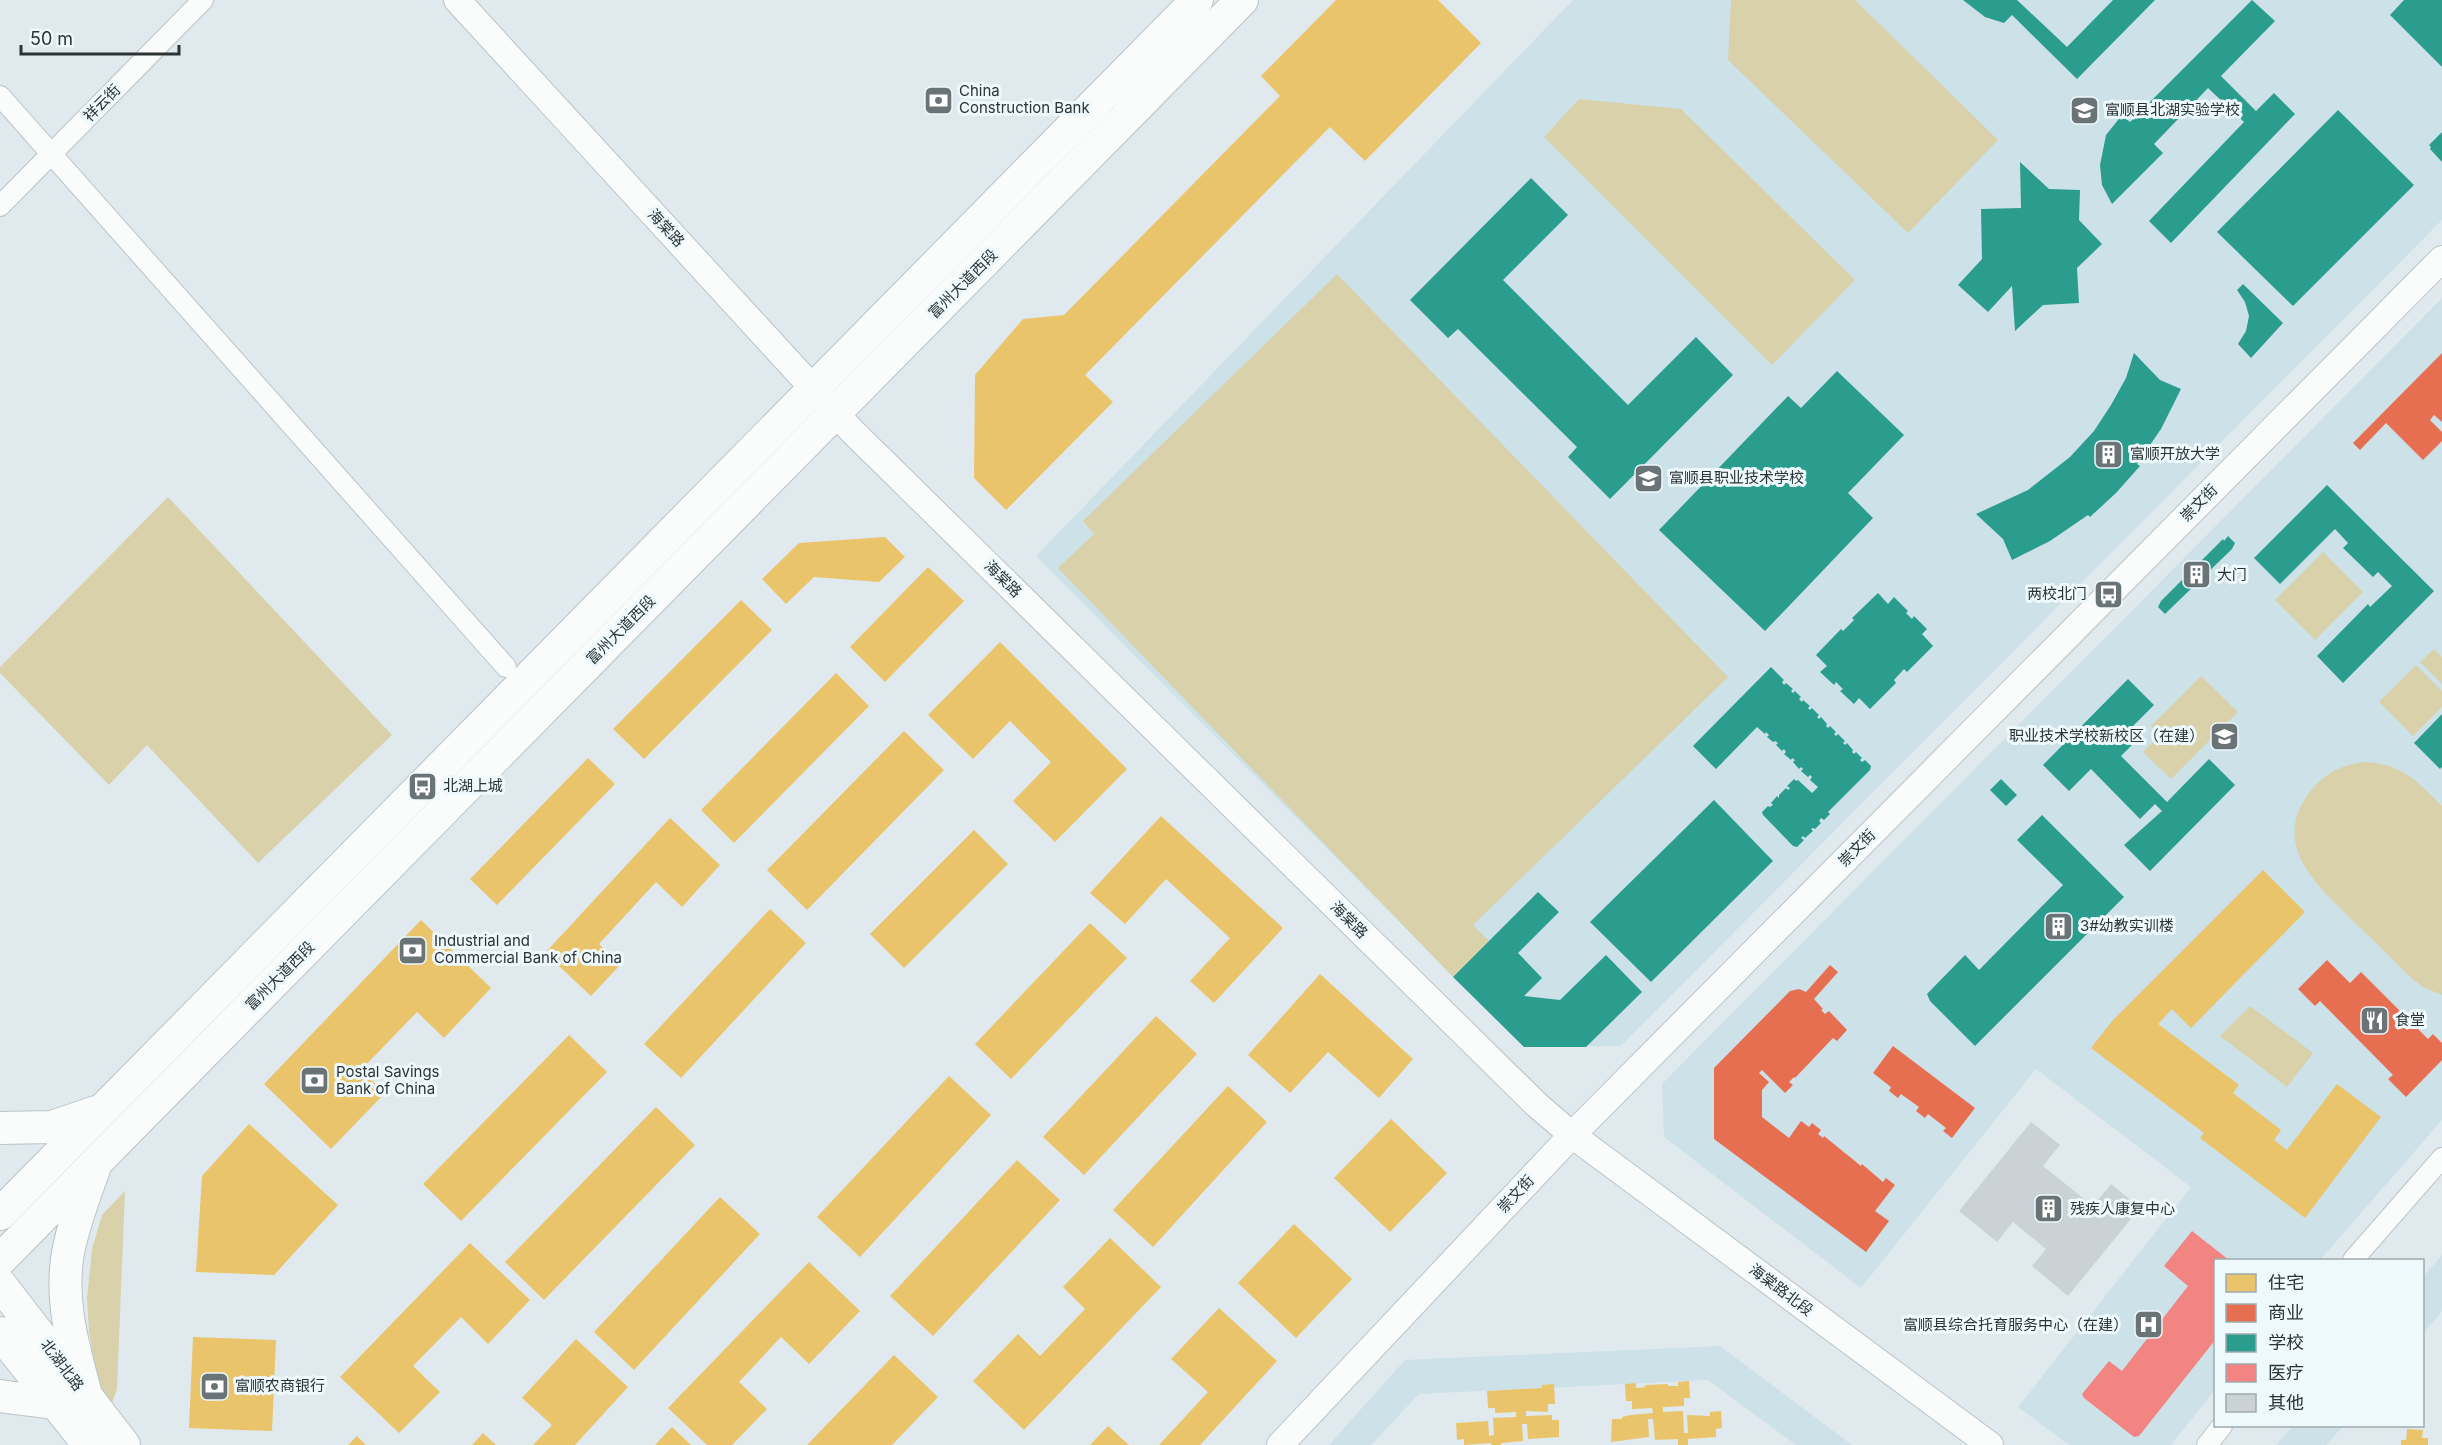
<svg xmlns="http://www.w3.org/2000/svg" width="2442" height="1445" font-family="Inter,'Noto Sans SC',sans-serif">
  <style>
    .built { fill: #cde1e8 }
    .green { fill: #d8d1aa }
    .homes { fill: #e9c46a }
    .shops { fill: #e76f51 }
    .schools { fill: #2a9d8f }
    .health { fill: #f28482 }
    .building { fill: #cad2d5 }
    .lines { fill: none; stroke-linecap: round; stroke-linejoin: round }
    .minor-casing { stroke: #bbc3c6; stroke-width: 22 }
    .tertiary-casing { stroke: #bbc3c6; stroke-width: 28 }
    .primary-casing { stroke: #bbc3c6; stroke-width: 34 }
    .minor { stroke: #fafcfc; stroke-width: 20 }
    .tertiary { stroke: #fafcfc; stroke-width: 26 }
    .primary { stroke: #fafcfc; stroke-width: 32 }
    .labels { text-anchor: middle; stroke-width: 6; stroke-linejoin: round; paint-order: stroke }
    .poi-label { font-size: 15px; fill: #2b3335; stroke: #eef9fd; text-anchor: start }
    .street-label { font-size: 15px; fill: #2b3335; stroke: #eef9fd }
  </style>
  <rect width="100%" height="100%" fill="#e0eaee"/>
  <path class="built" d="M1573,0H2442V220L1621,1046L1524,1047L1036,556Z
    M2442,298V1120L2320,1260H2216L2215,1390L2171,1445H2069L2018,1407L2191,1187L2036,1069L1861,1288L1664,1137L1662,1084Z
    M2442,1255V1311L2423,1334V1277Z
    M1720,1346L1852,1445H1796L1708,1380L1419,1394L1371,1445H1329L1405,1360Z
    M2293,1426H2343L2326,1445H2276Z"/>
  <path class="green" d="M1731,0H1855L1998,140L1908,233L1728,60Z
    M1579,99L1681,109L1855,280L1772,365L1544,137Z
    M1337,274L1728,677L1473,925L1489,941L1453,977L1058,568L1094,534L1083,521Z
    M168,497L392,735L258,863L147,745L109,785L0,673V667Z
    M2323,552L2363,592L2315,640L2275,600Z
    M2434,649L2442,657V684L2420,662Z
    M2416,665L2442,691V707L2413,736L2379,702Z
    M2201,676L2238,712L2171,779L2143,752L2160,735L2151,726Z
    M2364,762C2401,763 2417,781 2442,806V995L2423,987L2411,978C2391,958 2372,939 2352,920C2318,886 2272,847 2307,796C2321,775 2340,765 2364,762Z
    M2250,1006L2313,1053L2287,1087L2220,1036Z
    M125,1191L117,1389L111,1406L98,1384L89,1331L87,1298L92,1249L102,1215Z"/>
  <path class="homes" d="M1336,0H1438L1481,43L1365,161L1330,127L1085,375L1113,402L1006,510L974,478L975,375L1023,319L1064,315L1280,96L1261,76Z
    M885,537L905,557L879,582L814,577L786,604L762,579L799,543Z
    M928,567L964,601L885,682L850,647Z
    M741,600L772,630L644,759L613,729Z
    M1000,642L1127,769L1055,842L1013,801L1051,762L1010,721L973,759L928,715Z
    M836,673L869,706L734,843L701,810Z
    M904,731L944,770L807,910L767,870Z
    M588,758L615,784L497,905L470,879Z
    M1161,816L1283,928L1214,1003L1190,981L1230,938L1166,879L1125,924L1090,893Z
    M670,818L720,865L682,907L656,882L599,944L620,965L591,996L545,953Z
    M974,830L1008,864L904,968L870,934Z
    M2263,870L2305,912L2191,1028L2172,1009L2158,1024L2239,1085L2233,1093L2281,1130L2274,1140L2287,1150L2337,1084L2381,1117L2305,1218L2200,1138L2204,1133L2091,1048L2113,1020Z
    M770,909L806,943L681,1078L644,1044Z
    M421,920L491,988L444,1038L417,1012L361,1070L385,1093L331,1149L264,1084Z
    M1090,923L1127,958L1011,1079L975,1044Z
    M1320,974L1413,1059L1379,1098L1328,1052L1290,1093L1248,1055Z
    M1156,1016L1197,1054L1084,1175L1043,1137Z
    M569,1035L607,1072L461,1221L423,1184Z
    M949,1076L991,1115L860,1257L817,1217Z
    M1228,1086L1267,1122L1153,1247L1113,1210Z
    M656,1107L695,1145L544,1300L505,1262Z
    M1391,1119L1447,1173L1390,1232L1334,1178Z
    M249,1124L338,1205L274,1275L196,1272L202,1176Z
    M1017,1160L1060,1200L933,1336L890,1296Z
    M720,1197L760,1234L634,1370L594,1332Z
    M1294,1224L1352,1279L1296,1338L1238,1283Z
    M1110,1238L1161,1287L1024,1430L973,1381L1018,1334L1040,1356L1085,1309L1063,1287Z
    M470,1243L530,1300L488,1344L461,1317L413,1366L440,1392L399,1433L340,1377Z
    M809,1262L860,1311L809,1364L781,1337L739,1382L767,1409L732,1445H707L668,1408Z
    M1219,1308L1277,1361L1200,1445H1159L1208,1392L1171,1359Z
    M193,1337L276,1340L272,1431L189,1428Z
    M576,1339L628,1387L575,1445H533L552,1425L522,1398Z
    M894,1355L938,1397L892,1445H807Z
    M1689,1381L1690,1398H1684V1406L1663,1407V1412L1683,1411L1684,1433H1688L1687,1415L1710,1416V1412L1721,1411L1722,1428L1716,1429V1437L1688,1439V1445H1678V1439L1655,1440L1653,1419H1648L1649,1437L1611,1442L1612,1419H1622V1417L1631,1415L1653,1413L1652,1408L1632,1409V1401H1626L1625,1384L1636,1383V1388L1645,1387V1385L1668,1384V1386H1678V1382Z
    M1554,1384L1555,1404H1548V1412L1526,1411V1416L1552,1415V1420H1559V1437L1528,1439L1527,1424H1522L1523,1441L1501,1443V1445H1491V1443L1464,1445V1439L1457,1440L1456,1423L1488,1421L1489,1436L1494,1435L1493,1418L1516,1417V1412L1495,1413V1408H1488L1487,1391L1542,1388V1385Z
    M1108,1426L1129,1445H1090Z
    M672,1427L691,1445H655Z
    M2407,1429L2423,1430L2422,1438H2428V1445H2401V1440H2406Z
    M483,1433L496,1445H472Z
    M357,1436L366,1445H348Z"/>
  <path class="shops" d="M2442,353V422L2434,415L2430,420L2442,432V441L2423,460L2386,423L2360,450L2353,443Z
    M2327,960L2350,983L2361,972L2428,1039L2433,1034L2442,1043V1060L2406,1097L2388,1079L2393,1075L2320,1001L2315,1006L2298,989Z
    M1830,965L1838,972L1814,999L1823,1009L1821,1010L1825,1014L1829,1011L1847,1030L1837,1041L1833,1038L1795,1078L1794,1077L1789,1082L1793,1085L1785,1093L1762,1070L1759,1073L1769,1082L1762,1090V1117L1789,1138L1801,1121L1809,1127L1812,1123L1821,1130L1818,1134L1823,1138L1824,1136L1861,1166L1862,1164L1883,1182L1886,1178L1895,1185L1875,1211L1889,1221L1866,1252L1714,1139V1068L1790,991L1799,989L1806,992Z
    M1893,1046L1975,1108L1952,1138L1943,1131L1946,1128L1928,1114L1925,1118L1916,1111L1919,1107L1901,1094L1898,1098L1889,1091L1891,1087L1873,1073Z"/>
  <path class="schools" d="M1963,0H2017L2067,47L2113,0H2155L2077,79L2012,15L2004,23L1985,17Z
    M2252,0L2275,21L2221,76L2256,111L2274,93L2295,114L2171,243L2149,221L2244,122L2208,88L2154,144L2163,153L2112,204L2102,185L2100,165L2106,135L2122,115L2130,122Z
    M2404,0H2442V67L2390,15Z
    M2338,110L2414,185L2293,306L2217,232Z
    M2442,132V162L2430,149L2431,147L2429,145Z
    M2020,162L2049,189L2080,190L2079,220L2102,244L2077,268L2079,303L2043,305L2015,331L2012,286L1988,312L1958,285L1982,259L1981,209L2021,208Z
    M1531,178L1568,215L1503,280L1628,405L1696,337L1733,375L1610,499L1568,457L1577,447L1458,329L1448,338L1410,300Z
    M2243,284L2283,323L2251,358L2238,344L2246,331L2249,316L2245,302L2237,290Z
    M2134,353L2160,380L2181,389L2161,429L2137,464L2140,466L2116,493L2090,517L2088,515L2050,541L2012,560L2003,539L1976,514L2028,490L2070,457L2094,431L2111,405L2126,378Z
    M1837,371L1904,435L1848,493L1873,518L1765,631L1659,530L1788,396L1801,408Z
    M2327,485L2434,591L2343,683L2317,656L2368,604L2370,607L2392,586L2378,572L2373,577L2343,548L2348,543L2335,529L2280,584L2254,558Z
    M2228,536L2235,543L2232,549L2165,614L2158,607L2161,601L2223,539L2224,541Z
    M1878,593L1888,604L1894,597L1908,611L1906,613L1912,619L1914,616L1927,629L1922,634L1933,646L1907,672L1904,669L1894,680L1896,683L1870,709L1859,698L1854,704L1840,691L1843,689L1836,682L1834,685L1820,672L1827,666L1816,655L1841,629L1843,631L1854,620L1852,618Z
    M1771,667L1784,680L1782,682L1784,685L1786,683L1793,689L1791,691L1793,693L1795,691L1801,697L1799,699L1802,702L1803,700L1810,706L1808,708L1810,710L1812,708L1819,715L1817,717L1819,719L1821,717L1827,724L1826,726L1828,728L1830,726L1836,732L1834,734L1836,736L1838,734L1845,741L1843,743L1845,745L1847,743L1853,750L1852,752L1854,754L1856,752L1862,758L1860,760L1862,762L1865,760L1871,766L1870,770L1828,812L1830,814L1824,820L1821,818L1819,821L1821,823L1815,829L1813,828L1811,829L1813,831L1805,838L1803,836L1801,838L1804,840L1797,847L1793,846L1763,815L1762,812L1768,806L1770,807L1773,805L1771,803L1777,796L1779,798V795L1786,788L1788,790L1790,788L1787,786L1794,779L1796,781L1798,780L1812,793L1818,787L1810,780L1812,777L1810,775L1808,777L1801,771L1803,769L1801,767L1799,769L1793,762L1795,760L1792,758L1791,760L1784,754L1786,752L1784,749L1782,751L1776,745L1778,743L1775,741L1773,742L1767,737L1769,735L1766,732L1765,734L1757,727L1716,769L1693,746Z
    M2128,679L2154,705L2133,726L2142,735L2121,756L2167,802L2209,759L2235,785L2150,871L2124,845L2162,811L2155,804L2140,819L2091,769L2069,791L2043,765Z
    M2442,714V767L2440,769L2414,743Z
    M2001,779L2017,795L2006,806L1990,790Z
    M1714,800L1773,861L1651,982L1590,922Z
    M2042,815L2124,897L1975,1046L1930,1001L1927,994L1965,955L1979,970L2063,885L2017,840Z
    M1538,892L1559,912L1518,953L1542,978L1524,996L1560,1000L1606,955L1642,992L1586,1047H1524L1453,977Z"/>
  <path class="health" d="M2192,1231L2229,1260H2216V1339L2139,1436L2134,1437L2084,1398L2082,1394L2109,1361L2122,1371L2188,1286L2164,1266Z"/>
  <path class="building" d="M2031,1122L2060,1145L2043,1166L2093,1206L2111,1184L2140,1208L2068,1296L2032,1266L2046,1249L2013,1222L1997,1242L1959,1211Z"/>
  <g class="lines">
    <defs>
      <path id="minor" d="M0,96L506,667
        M0,206L203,0
        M2353,1260L2442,1158
        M2207,1445L2222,1426"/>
      <path id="tertiary" d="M457,0L852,431L1537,1105L1572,1135L1990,1445
        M1280,1445L1572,1135L2442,259"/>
      <path id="primary" d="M0,1128L52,1127L96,1112
        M0,1214L1197,0
        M0,1260L1242,0
        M0,1284L124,1445
        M0,1333L89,1445
        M0,1396L54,1403
        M87,1399C75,1352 59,1303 68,1253C73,1225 84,1197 94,1169"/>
    </defs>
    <use href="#minor" class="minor-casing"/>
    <use href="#tertiary" class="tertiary-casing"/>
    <use href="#primary" class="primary-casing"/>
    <use href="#minor" class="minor"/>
    <use href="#tertiary" class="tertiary"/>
    <use href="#primary" class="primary"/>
  </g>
  <defs>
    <symbol id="bank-square" viewBox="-11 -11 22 22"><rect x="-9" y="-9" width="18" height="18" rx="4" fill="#6a7376" stroke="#eef9fd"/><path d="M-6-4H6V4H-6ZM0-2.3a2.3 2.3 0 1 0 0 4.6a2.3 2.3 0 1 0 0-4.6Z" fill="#fff"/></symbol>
    <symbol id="school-square" viewBox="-11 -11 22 22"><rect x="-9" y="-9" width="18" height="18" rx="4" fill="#6a7376" stroke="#eef9fd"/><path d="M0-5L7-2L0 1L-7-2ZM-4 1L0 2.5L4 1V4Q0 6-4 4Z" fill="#fff"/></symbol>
    <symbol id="building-square" viewBox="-11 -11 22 22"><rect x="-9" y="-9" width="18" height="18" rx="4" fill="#6a7376" stroke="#eef9fd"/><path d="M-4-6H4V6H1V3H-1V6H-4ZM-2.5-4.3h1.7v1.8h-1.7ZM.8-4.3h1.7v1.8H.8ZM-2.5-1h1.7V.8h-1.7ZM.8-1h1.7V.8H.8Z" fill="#fff"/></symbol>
    <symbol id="bus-square" viewBox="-11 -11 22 22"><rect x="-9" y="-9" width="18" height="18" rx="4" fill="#6a7376" stroke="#eef9fd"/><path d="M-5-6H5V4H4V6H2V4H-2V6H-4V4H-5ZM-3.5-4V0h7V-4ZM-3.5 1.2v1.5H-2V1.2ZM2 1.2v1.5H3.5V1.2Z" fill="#fff"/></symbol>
    <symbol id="restaurant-square" viewBox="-11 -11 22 22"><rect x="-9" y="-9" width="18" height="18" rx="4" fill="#6a7376" stroke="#eef9fd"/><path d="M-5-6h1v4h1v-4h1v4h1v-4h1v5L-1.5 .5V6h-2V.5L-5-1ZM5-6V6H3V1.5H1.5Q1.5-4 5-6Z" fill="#fff"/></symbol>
    <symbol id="hospital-square" viewBox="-11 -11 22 22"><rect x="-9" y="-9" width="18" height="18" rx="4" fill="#6a7376" stroke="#eef9fd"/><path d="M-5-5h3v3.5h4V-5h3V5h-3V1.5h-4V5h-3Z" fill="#fff"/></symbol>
  </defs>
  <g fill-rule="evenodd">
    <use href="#bank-square" x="922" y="84" width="33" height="33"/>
    <use href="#school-square" x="2068" y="94" width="33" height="33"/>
    <use href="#building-square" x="2092" y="438" width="33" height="33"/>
    <use href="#school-square" x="1632" y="462" width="33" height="33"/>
    <use href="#building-square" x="2180" y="558" width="33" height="33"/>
    <use href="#bus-square" x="2092" y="578" width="33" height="33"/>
    <use href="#school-square" x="2208" y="720" width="33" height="33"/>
    <use href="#bus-square" x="406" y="770" width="33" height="33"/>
    <use href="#building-square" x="2042" y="910" width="33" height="33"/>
    <use href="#bank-square" x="396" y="934" width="33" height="33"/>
    <use href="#restaurant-square" x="2358" y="1004" width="33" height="33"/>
    <use href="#bank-square" x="298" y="1064" width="33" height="33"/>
    <use href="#building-square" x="2032" y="1192" width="33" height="33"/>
    <use href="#hospital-square" x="2132" y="1308" width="33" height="33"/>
    <use href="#bank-square" x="198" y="1370" width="33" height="33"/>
  </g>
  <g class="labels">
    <g class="poi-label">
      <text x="959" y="96">China<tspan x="959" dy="17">Construction Bank</tspan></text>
      <text x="2105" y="115">富顺县北湖实验学校</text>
      <text x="2130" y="459">富顺开放大学</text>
      <text x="1669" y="483">富顺县职业技术学校</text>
      <text x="2217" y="580">大门</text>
      <text x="2087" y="599" text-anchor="end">两校北门</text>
      <text x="2204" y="741" text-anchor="end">职业技术学校新校区（在建）</text>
      <text x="443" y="791">北湖上城</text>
      <text x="2080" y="931">3#幼教实训楼</text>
      <text x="434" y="946">Industrial and<tspan x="434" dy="17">Commercial Bank of China</tspan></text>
      <text x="2395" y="1025">食堂</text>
      <text x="336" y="1077">Postal Savings<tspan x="336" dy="17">Bank of China</tspan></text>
      <text x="2070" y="1214">残疾人康复中心</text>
      <text x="2128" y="1330" text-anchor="end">富顺县综合托育服务中心（在建）</text>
      <text x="235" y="1391">富顺农商银行</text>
    </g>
    <g class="street-label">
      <text transform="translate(102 103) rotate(-45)" y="5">祥云街</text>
      <text transform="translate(666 228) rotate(47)" y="5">海棠路</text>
      <text transform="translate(963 284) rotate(-45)" y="5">富州大道西段</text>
      <text transform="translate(2199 503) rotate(-45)" y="5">崇文街</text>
      <text transform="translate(1003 579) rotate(45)" y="5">海棠路</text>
      <text transform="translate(621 630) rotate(-45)" y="5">富州大道西段</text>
      <text transform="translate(1857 848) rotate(-45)" y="5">崇文街</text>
      <text transform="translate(1349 920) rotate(45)" y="5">海棠路</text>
      <text transform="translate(280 976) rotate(-45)" y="5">富州大道西段</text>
      <text transform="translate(1516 1194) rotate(-47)" y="5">崇文街</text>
      <text transform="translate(1781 1290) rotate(37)" y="5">海棠路北段</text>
      <text transform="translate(62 1365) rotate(53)" y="5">北湖北路</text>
    </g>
  </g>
  <rect x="2214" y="1259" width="210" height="168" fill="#eef9fd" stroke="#a0aaad" stroke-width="1.5"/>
  <rect x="2226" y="1274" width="30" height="18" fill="#e9c46a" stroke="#a0aaad" stroke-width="1.5"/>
  <text x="2268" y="1289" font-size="18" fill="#2b3335">住宅</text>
  <rect x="2226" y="1304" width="30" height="18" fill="#e76f51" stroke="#a0aaad" stroke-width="1.5"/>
  <text x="2268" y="1319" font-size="18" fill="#2b3335">商业</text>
  <rect x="2226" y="1334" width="30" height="18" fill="#2a9d8f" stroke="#a0aaad" stroke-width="1.5"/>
  <text x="2268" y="1349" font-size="18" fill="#2b3335">学校</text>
  <rect x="2226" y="1364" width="30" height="18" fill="#f28482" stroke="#a0aaad" stroke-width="1.5"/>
  <text x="2268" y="1379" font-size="18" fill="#2b3335">医疗</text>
  <rect x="2226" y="1394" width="30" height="18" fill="#cad2d5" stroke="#a0aaad" stroke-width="1.5"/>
  <text x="2268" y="1409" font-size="18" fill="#2b3335">其他</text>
  <path d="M21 45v9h158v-9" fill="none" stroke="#2b3335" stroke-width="3"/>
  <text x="30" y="45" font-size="18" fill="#2b3335" stroke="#eef9fd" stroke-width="4.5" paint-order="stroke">50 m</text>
</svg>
